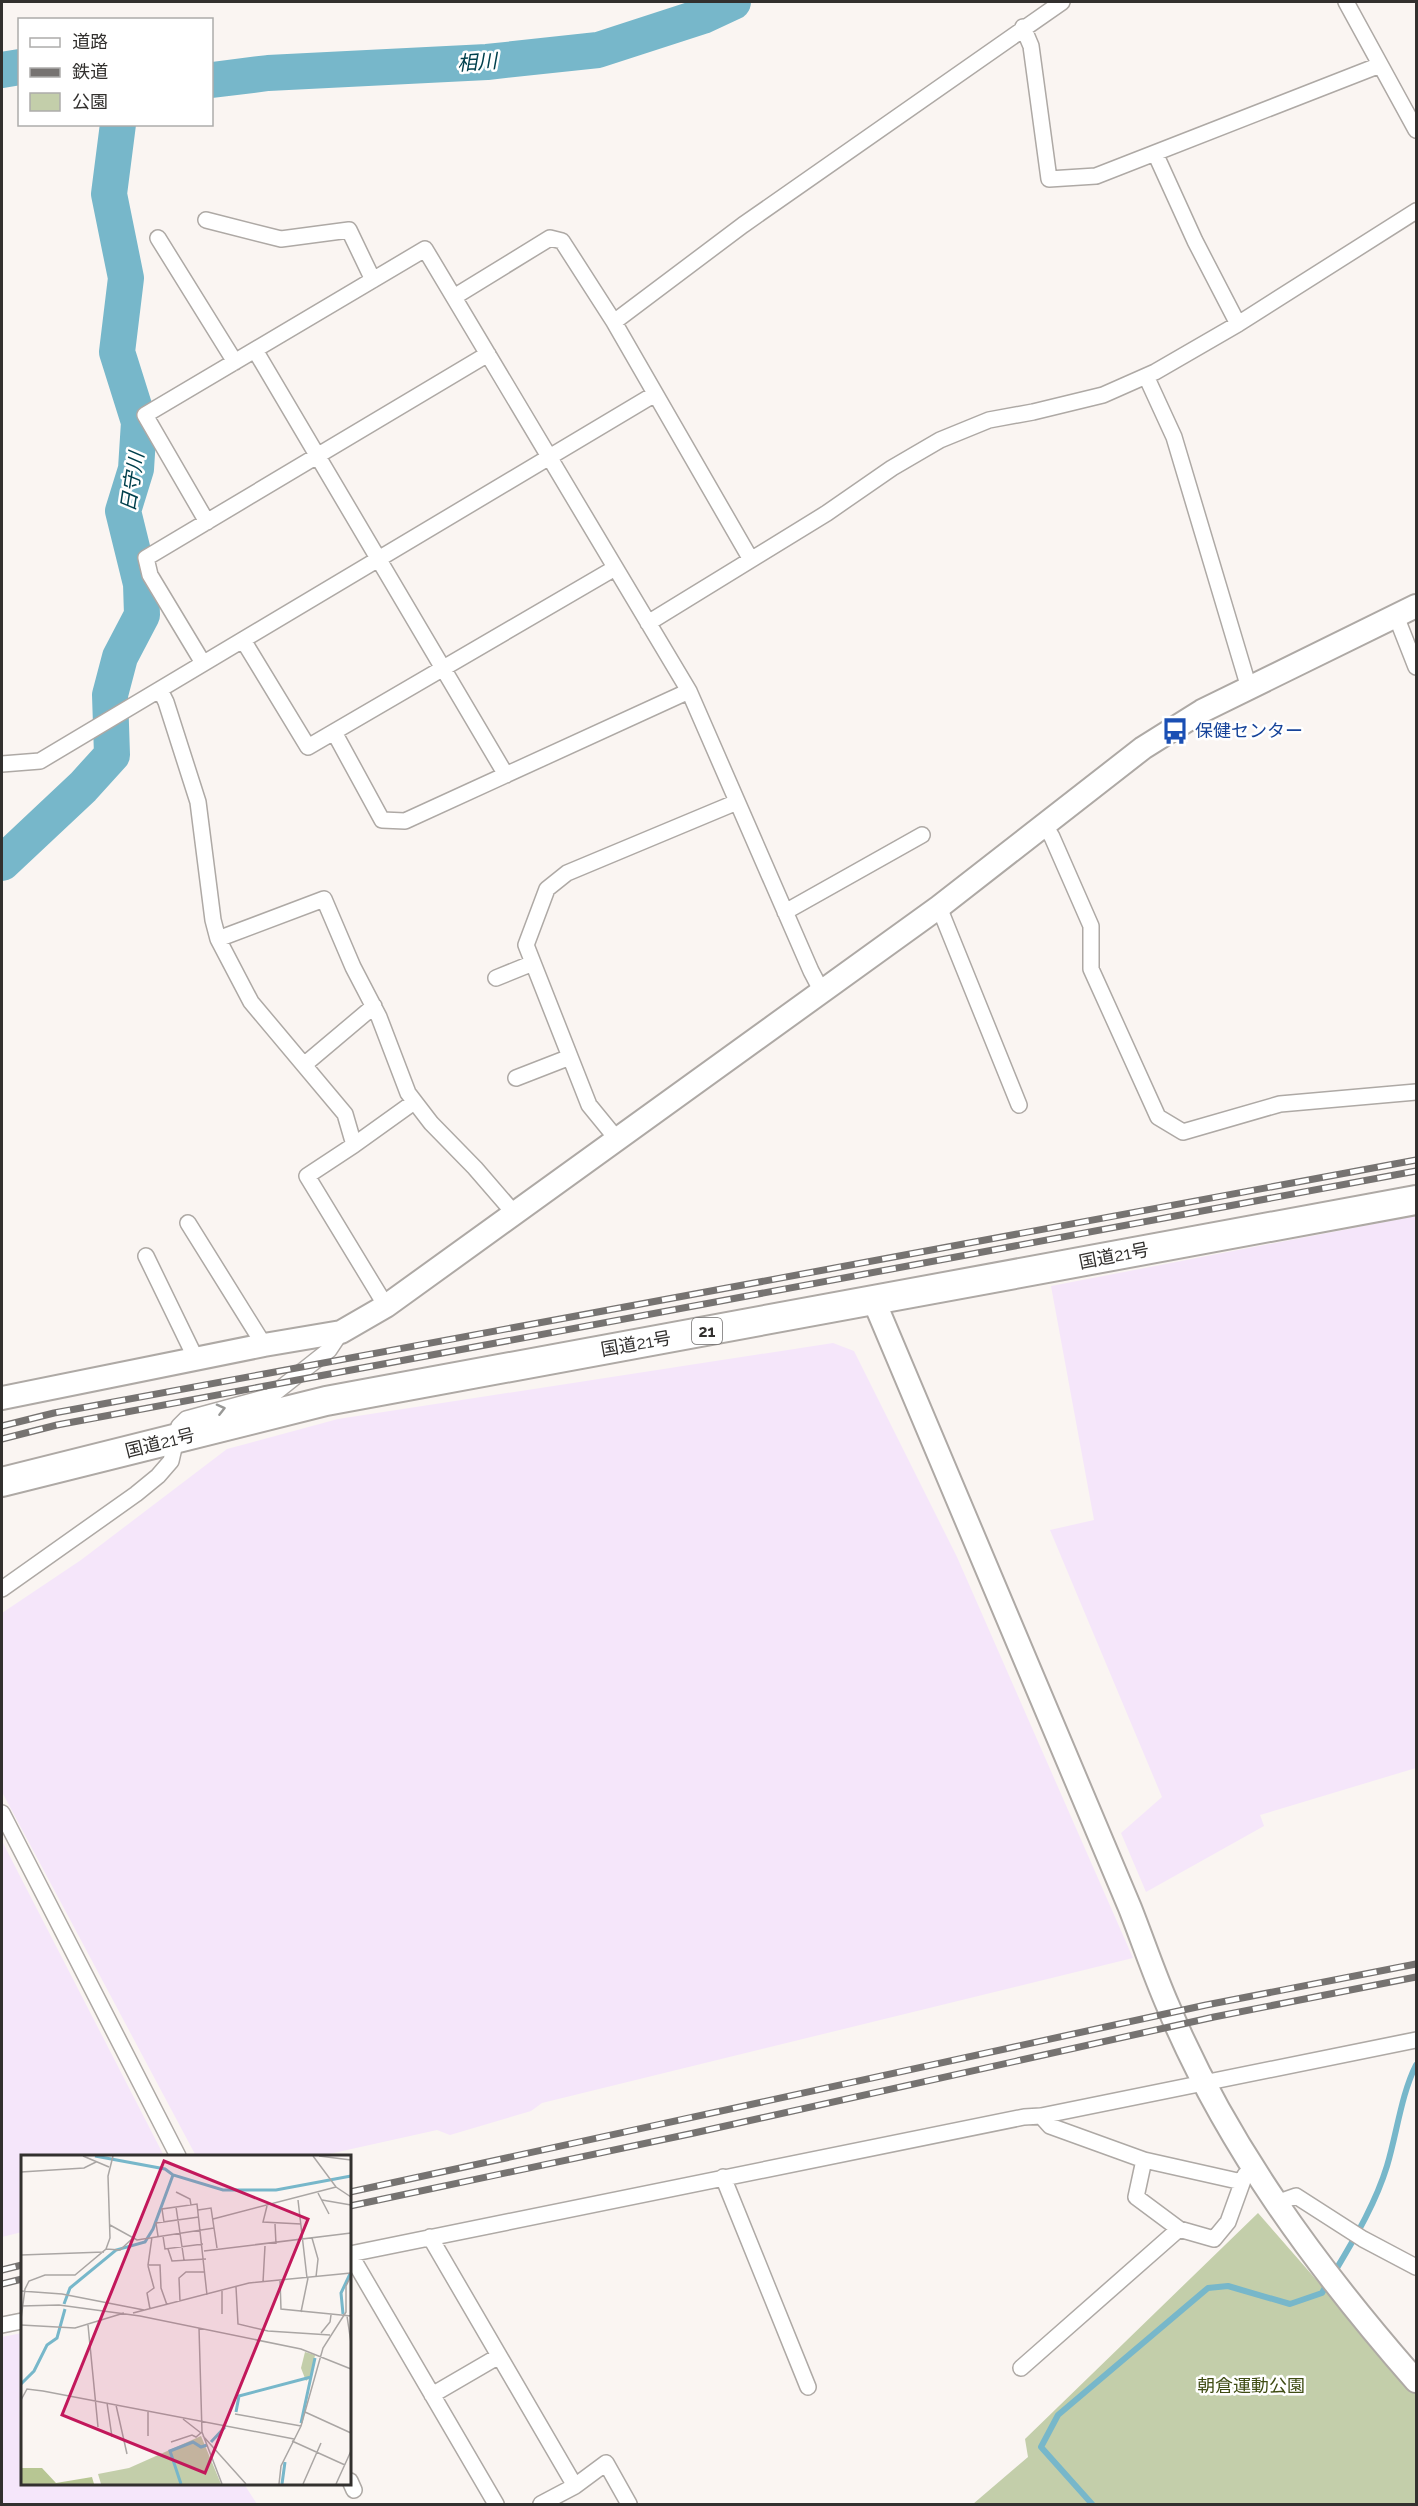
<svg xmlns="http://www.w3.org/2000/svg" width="1418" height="2506" font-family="Raleway,'Noto Sans JP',sans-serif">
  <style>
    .industrial { fill: #f5e6fa }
    .green { fill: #c3ceaa }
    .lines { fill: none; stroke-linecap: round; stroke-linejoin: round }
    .stream { stroke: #77b7ca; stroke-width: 6 }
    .river { stroke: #77b7ca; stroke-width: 36 }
    .street-casing { stroke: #aea9a5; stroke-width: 18 }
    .secondary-casing { stroke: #aea9a5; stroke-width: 26 }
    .highway-casing { stroke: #aea9a5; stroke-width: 32 }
    .street { stroke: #fff; stroke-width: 15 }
    .secondary { stroke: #fff; stroke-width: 22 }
    .highway { stroke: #fff; stroke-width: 28 }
    .rail-casing { stroke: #767371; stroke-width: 7 }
    .rail { stroke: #fff; stroke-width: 4.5; stroke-dasharray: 14; stroke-linecap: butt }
    .oneway { stroke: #989896 }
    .labels { text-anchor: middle; stroke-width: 5; stroke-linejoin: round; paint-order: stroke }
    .shield { fill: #fff; stroke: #706e6d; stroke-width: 1.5 }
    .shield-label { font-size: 16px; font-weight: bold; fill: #32302e }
    .transit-label { font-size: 18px; fill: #164399; stroke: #fff; text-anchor: start }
    .street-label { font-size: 18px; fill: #32302e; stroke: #fff }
    .park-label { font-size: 18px; fill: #3f4c13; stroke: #fff }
    .water-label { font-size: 20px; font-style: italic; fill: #01404d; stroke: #fff }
    .inset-river { fill: none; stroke: #77b7ca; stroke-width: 3 }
    .inset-road { fill: none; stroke: #aaa6a4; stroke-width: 1.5 }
    .view { fill: #c2185b; fill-opacity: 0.15; stroke: #c2185b; stroke-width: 3 }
    .inset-edge { fill: none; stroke: #32302e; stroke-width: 3 }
  </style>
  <rect width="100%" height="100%" fill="#faf5f2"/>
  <path class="industrial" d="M1416,1216V1768L1260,1815L1264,1826L1146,1892L1121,1833L1162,1797L1050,1530L1094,1520L1051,1286Z
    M833,1343L854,1351L957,1557L1133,1958L542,2103L531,2111L450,2135L437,2130L320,2156H196L2,1792V1613L81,1560L227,1449L338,1419Z
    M2,1841L164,2156H22V2232L2,2237Z
    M22,2333V2484H244L257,2504H2V2337Z"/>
  <path class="green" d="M1258,2213L1416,2394V2504H973L1028,2457L1025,2439Z"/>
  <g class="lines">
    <path class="stream" d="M1334,2273C1354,2239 1375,2205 1387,2166C1397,2133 1401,2095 1416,2065
      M1092,2504L1041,2447L1058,2415L1208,2288L1228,2286L1290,2304L1322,2293L1328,2282"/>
    <path class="river" d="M2,70L20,67
      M212,80L268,73L487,62L598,50L703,16L733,2
      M2,863L83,787L112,755L110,695L120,657L142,615L141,584L123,511L136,469L139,422L117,352L126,278L109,194L118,124"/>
    <defs>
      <path id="street" d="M1346,2L1416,130
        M1023,27L1031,46L1049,179L1096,176L1380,65
        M1155,153L1195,241L1238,324
        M206,220L281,239L349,230L373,280
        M158,238L235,362
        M454,297L550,238L562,241L614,322L750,558
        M614,322L743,225L1062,2
        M255,350L506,775
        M1146,376L1174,437L1249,688
        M207,522L145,415L425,249L689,691L811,971L821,990
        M1396,616L1416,667
        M648,623L827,513L892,468L940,440L989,420L1033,412L1103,395L1155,372L1238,324L1416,211
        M243,640L308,747L615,568
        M203,663L150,575L146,558L488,354
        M160,690L166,702L198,802L213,920L218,939L324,899L353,967L379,1017L408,1093L431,1123L475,1168L514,1213
        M334,732L382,820L405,821L689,691
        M2,764L40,761L655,394
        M1044,824L1052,837L1091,926V969L1158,1117L1183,1132L1280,1104L1416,1092
        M939,907L1019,1105
        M785,912L922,835
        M218,939L251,1002L345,1114L354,1145L307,1176L386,1306
        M496,978L533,963
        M304,1065L374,1006
        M516,1078L570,1057
        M616,1138L589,1105L526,945L547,889L567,873L737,802
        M354,1145L414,1102
        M188,1223L264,1345
        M146,1256L196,1359
        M2,1589L136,1494L158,1476L171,1461L179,1426L186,1419L271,1396L329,1350L341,1332
        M2,1813L178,2156
        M1041,2116L1050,2126L1144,2160L1242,2182
        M1144,2160L1136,2197L1179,2229
        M723,2177L808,2387
        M1276,2203L1296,2196L1363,2239L1416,2267
        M430,2237L575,2486L606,2463L629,2504
        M350,2254L1024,2117L1041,2116L1416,2040
        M350,2254L496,2504
        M2,2325L22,2321
        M1021,2368L1179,2229L1214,2239L1228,2222L1245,2175L1253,2167
        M432,2395L499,2356
        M350,2481L354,2490
        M541,2504L575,2486"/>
      <path id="secondary" d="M874,1301L1130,1908C1143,1941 1154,1974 1168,2006C1226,2145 1317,2268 1416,2381
        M2,1398L264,1345L341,1332L386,1306L939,907L1143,748L1202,711L1416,606"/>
      <path id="highway" d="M2,1482L326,1401L1416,1200"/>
    </defs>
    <use href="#street" class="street-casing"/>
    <use href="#secondary" class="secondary-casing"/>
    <use href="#highway" class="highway-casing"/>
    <use href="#street" class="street"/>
    <use href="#secondary" class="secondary"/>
    <use href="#highway" class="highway"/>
    <defs>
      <path id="rail" d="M2,1426L54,1413L1416,1160
        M2,1439L57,1425L1416,1171
        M350,2192L1206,2005L1416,1964
        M350,2206L694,2133L1214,2017L1416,1977
        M2,2270L22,2265
        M2,2284L22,2279"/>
    </defs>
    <use href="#rail" class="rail-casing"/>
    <use href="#rail" class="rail"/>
  </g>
  <defs><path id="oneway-chevron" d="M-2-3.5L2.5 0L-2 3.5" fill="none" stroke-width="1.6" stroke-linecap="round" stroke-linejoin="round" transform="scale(1.5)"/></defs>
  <use class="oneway" href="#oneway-chevron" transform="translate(221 1409) rotate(-14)"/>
  <defs>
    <symbol id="bus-bare" viewBox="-9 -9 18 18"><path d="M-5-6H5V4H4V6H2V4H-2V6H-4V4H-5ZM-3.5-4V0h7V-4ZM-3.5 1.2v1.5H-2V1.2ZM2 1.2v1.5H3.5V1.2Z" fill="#1a4fb4" stroke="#fff" stroke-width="2.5" paint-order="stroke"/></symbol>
  </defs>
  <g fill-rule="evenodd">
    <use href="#bus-bare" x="1156" y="712" width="38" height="38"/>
  </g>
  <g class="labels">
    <rect class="shield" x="692" y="1318" width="30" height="26" rx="4.5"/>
    <g class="shield-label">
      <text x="707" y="1337">21</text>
    </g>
    <g class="transit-label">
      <text x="1195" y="737">保健センター</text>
    </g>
    <g class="street-label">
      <text transform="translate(1114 1256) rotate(-11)" y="6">国道21号</text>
      <text transform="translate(636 1344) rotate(-10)" y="6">国道21号</text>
      <text transform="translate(160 1443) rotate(-14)" y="6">国道21号</text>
    </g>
    <g class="park-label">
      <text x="1251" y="2392">朝倉運動公園</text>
    </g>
    <g class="water-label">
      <text transform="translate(477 62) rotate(-4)" y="7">相川</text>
      <text transform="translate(132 482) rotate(-81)" y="7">日守川</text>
    </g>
  </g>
  <g transform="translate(21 2155)">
    <rect width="330" height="330" fill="#faf5f2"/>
    <path d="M284,197L294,200L290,221L285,226L280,213ZM180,281L200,329H80L77,319L108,313Z" fill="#c3ceaa"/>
    <path d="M0,313H21L35,328L71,322L73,329H0Z" fill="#b7c693"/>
    <path class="inset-river" d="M74,1L144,14L152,20L202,35H255L330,21M43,149L49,133L95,95L124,87L132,74L152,20M322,159L320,138L329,119M0,229L13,216L26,190L36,183L44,154M215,257L218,241L290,222M280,268L294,203M190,287L204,272M160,329L149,296L172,287L180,292L186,290M261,329L264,307"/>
    <path class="inset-road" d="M62,1L88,12M292,1L315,32L330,42M298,1L330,5M0,17L63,13L75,7M155,37L169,44L170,50M297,38L308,59M277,45L286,123M301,45L330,50M246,51L242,67L280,69M155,52L163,105M177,55L190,53L196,93M192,64L315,32M143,67L141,54L176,49L186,140M254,69L255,89M89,70L116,85L193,73M137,81L135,68L178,62M142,81L144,94L182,89M131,82L127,110H139L140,133L146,150M291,83L297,104L295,122M85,94L99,95L112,83M147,94L151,106L185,104M183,96L330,78M0,100L83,97M127,111L133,133L126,138L129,154M259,125L260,154L330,161M242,127L244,91M215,132L217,169L247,176L309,180M0,136L41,139L123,155M159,146L158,123L165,117H184M0,151L38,150L119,161L280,194L330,214M280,157L287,123M112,158L228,128L330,118M201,159V136M326,161L330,188M0,164L4,134L8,126L24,120H54L85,94L89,83L87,21L92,1M0,170L54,173L103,158M67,170L77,272M178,173L181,277L201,329M300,178L309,167L310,160M0,245L6,234L22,236L273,284M86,248L91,282M95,250L106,299M127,256V281M284,257L330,278M214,259L280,271M162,264L180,278M182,281L225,329M271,286L324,310M150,287L171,280L175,282L181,277M258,329L260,311L280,271L302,193L325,157V131L330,121M282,329L300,288M315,329L330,296"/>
    <path class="view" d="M143,6L287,64L184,318L41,260Z"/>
    <rect width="330" height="330" class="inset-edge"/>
  </g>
  <rect width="1418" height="2506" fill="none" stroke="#32302e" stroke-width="6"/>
  <rect x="18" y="18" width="195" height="108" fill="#ffffff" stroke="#adacab" stroke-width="1.5"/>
  <rect x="30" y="38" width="30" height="9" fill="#ffffff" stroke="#adacab" stroke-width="1.5"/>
  <text x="72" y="48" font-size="18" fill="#32302e">道路</text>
  <rect x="30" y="68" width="30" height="9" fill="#767371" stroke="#adacab" stroke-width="1.5"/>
  <text x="72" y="78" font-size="18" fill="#32302e">鉄道</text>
  <rect x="30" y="93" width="30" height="18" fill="#c3ceaa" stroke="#adacab" stroke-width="1.5"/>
  <text x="72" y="108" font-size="18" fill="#32302e">公園</text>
</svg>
